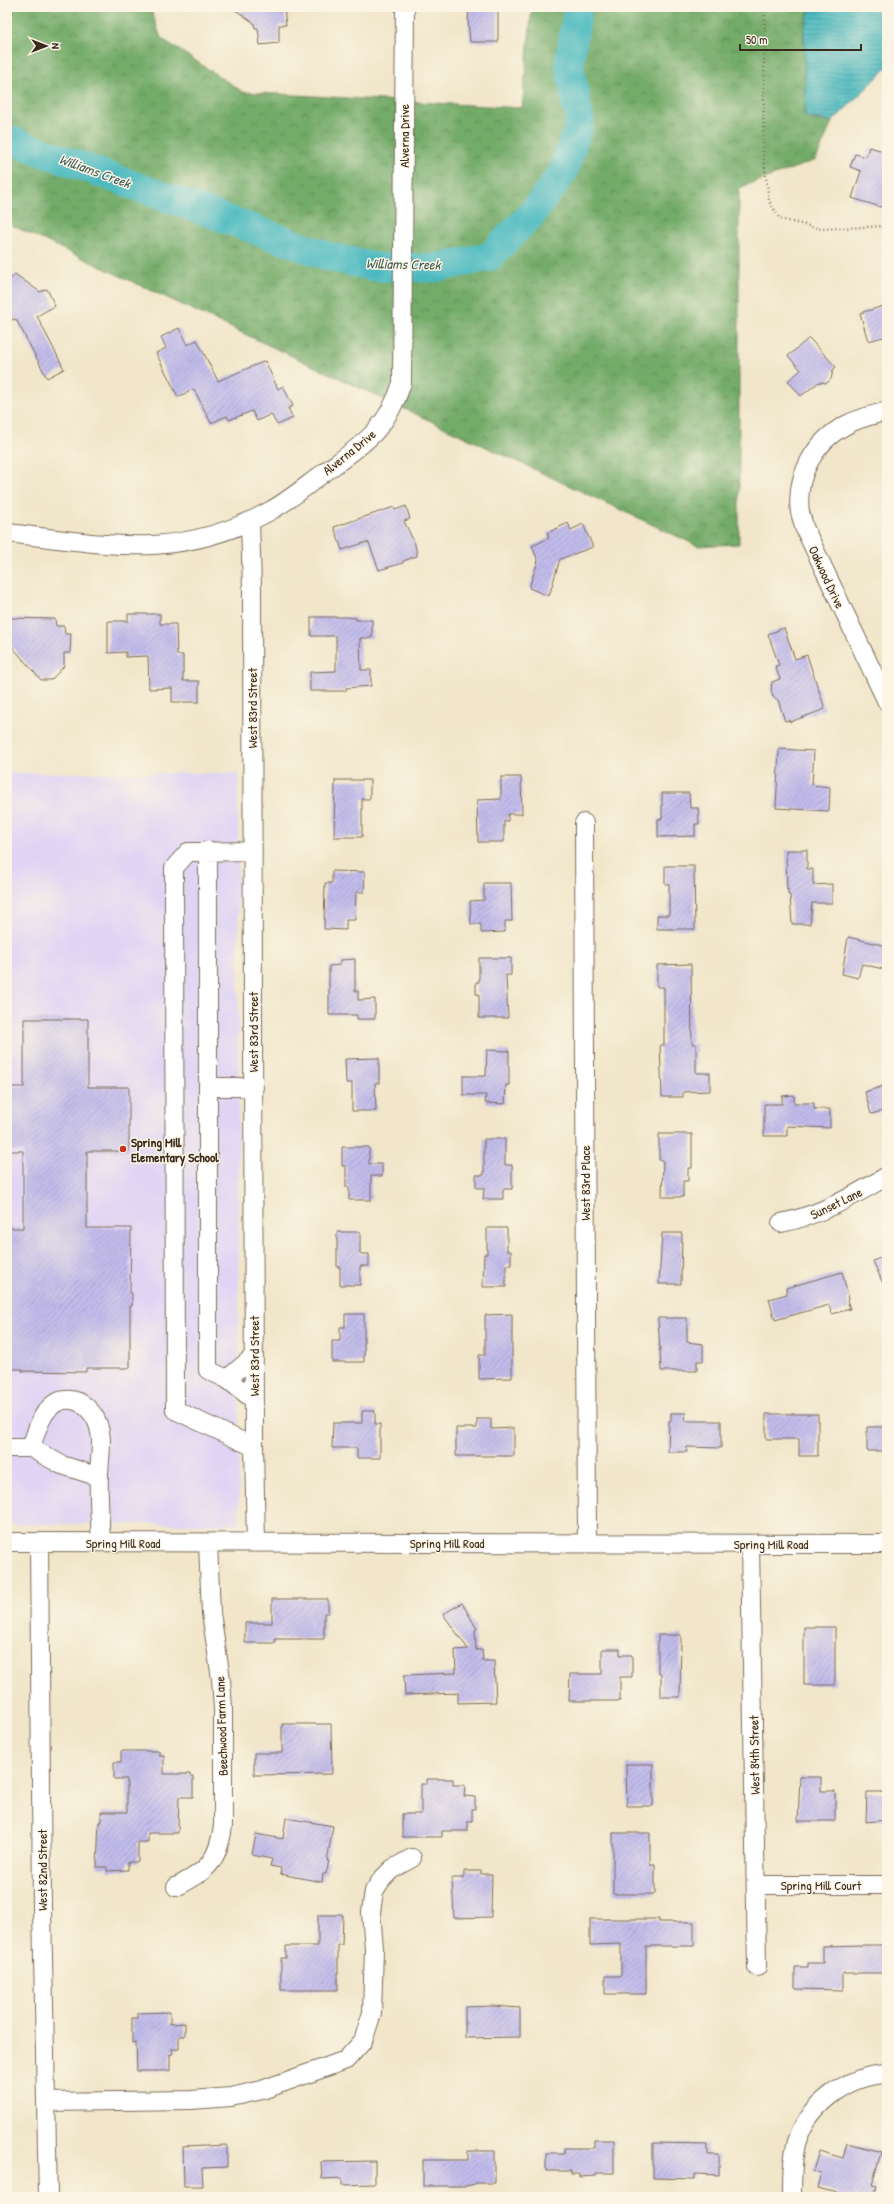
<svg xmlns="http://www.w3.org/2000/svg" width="894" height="2204" font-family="'Patrick Hand',sans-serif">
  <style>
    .built { fill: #e0d4f4 }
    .forest { fill: url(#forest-crowns); stroke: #576a44 }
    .water { fill: url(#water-rules); stroke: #43726f }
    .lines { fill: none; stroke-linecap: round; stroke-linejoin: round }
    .river { stroke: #4bbac0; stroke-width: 29 }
    .building { fill: url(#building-hatch) }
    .minor-casing { stroke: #7b6c5a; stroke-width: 20 }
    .path { stroke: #7b6c5a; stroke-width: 2.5; stroke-dasharray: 1 3; stroke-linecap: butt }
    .minor { stroke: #fff; stroke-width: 18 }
    .poi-dot { fill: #c8321e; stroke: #fcf5e5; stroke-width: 1.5 }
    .labels { text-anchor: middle; stroke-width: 3; stroke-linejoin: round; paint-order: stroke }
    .street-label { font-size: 13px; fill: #3b2a1e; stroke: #fcf5e5 }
    .poi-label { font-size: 13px; font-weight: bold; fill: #3b2a1e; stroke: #fcf5e5; text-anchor: start }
    .water-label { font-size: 14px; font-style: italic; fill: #415c57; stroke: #fcf5e5 }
  </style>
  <defs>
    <pattern id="forest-crowns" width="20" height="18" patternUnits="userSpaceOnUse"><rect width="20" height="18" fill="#73ab69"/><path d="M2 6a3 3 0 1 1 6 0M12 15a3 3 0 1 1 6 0" fill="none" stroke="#608b56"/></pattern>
    <pattern id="water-rules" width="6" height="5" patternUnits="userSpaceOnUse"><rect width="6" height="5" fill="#4bbac0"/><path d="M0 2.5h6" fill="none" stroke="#40979b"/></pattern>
    <pattern id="building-hatch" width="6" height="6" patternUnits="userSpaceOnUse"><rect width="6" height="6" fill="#c2bcec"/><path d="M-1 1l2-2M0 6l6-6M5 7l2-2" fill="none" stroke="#9f99bf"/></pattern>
  </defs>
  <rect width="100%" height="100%" fill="#fcf5e5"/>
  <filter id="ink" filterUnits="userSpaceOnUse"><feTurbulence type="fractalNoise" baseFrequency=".025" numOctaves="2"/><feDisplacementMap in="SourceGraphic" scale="8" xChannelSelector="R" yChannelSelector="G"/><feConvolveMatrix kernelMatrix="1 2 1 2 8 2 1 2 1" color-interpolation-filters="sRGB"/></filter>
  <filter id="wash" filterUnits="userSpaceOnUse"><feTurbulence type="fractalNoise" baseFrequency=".012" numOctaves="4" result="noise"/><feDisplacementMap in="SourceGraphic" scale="16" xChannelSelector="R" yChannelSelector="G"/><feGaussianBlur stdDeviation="0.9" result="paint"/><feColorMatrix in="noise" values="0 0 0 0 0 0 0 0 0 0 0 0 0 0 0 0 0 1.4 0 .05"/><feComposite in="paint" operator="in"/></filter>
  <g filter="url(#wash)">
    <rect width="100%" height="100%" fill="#f1e6ca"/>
    <path class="built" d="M7,773H238L239,1524H7Z"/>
    <path class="forest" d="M7,7H150L161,38L243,92L522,108L532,7H810L804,30L805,117L832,122L816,160L739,188V544L698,546L7,223Z"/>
    <path class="water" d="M810,7H887V68L832,122L805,117L804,30Z"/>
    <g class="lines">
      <path class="river" d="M7,139L330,257L375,267L434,268L489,257L532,214L563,172L580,122L569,64L578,7"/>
    </g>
    <g id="blocks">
      <path class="building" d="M231,7H284L286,25H279V43L260,45L258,28H255L254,23Z
        M472,7H498V42H470L468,20L469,9H472Z
        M869,147L887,152V209L852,198L861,171L850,167L855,154L866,157Z
        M15,274L40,292L47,289L55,306L37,316L64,369L47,378L16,319L12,320L7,310V283Z
        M887,305V336L868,341L860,313Z
        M179,328L187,345L197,340L218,381L265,361L278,389L283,386L293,406L288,408L293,418L277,425L271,414L257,421L252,411L229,420L227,416L211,423L194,389L178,397L156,353L166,348L161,337Z
        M809,338L836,367L833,370L831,379L827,383L819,382L801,396L788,381L801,370L788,356Z
        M406,506L410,519L404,521L415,544L417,556L403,561V563L379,570L369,543L367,542L342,550L334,527L394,507L395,510Z
        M568,523L571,530L583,524L593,547L560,559L549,596L529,588L538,561L532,546L549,538L547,533Z
        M128,614H160V624H176L177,655H183V681H199V702H172V688L149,689L148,656L126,657V652L108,653V621H128Z
        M311,617H346L356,618V620H372V638H360L361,670H371V686L346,688V691H310V672L336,671V636H311Z
        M7,618L55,619L56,626H64L65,634H71L70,653H64V666L51,680H41L7,641Z
        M784,628L795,659L807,655L825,709L790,722L789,720L785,721L778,700L773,697L771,691L772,682L780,679L775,666L779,665L768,634Z
        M779,749L814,751L812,785L830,787L829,811L776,808Z
        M501,777H521L522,814H508V821H504V842H478L477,800L501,799Z
        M335,780H370V799H362V837H334Z
        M662,793H689L690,808H698L699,824H695V836L658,837V819H662Z
        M786,850H807V869H813V885L832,884V903H812L810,924H792L790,895H788V889L787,890Z
        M665,866H694L695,929H657V915H669V884H665Z
        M332,871L365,872L364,892H356L355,920H346V930L324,929L325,883H332Z
        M484,883H511L512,921H505V932L481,933V924H471L470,901L484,900Z
        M848,937L887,946V970L862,964L858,978L842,974Z
        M479,958H511V975H506L508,1018H479V994H476V982H479Z
        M355,959V991H358V1000L375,999V1019H357V1015H329V966L340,965V960Z
        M691,964L692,1044H696V1073H710V1091L683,1092V1097H662L660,1045H664V987H657V965Z
        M24,1019H88V1087H129V1151H87V1228H131L130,1293H132V1306H130V1368H86V1372L22,1371V1369H7V1228H23V1151H7V1087H24Z
        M487,1050L509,1051V1085H506L505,1104L485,1103L486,1095H463V1076H486Z
        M379,1058V1083H375L376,1111H352V1083H346L345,1059Z
        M887,1085V1110L871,1114L865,1092Z
        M794,1095V1103H814V1109H830V1128L787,1126V1136H764V1104H782V1096Z
        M659,1134H692V1168H688V1181H683V1197H662L663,1160H659Z
        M484,1139H505V1165H512V1189H503V1199H483L484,1188H476V1175H484Z
        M342,1147H369V1164H382V1176H371V1200H349V1187H346V1166H342Z
        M487,1228H507V1251H511V1265H506V1287H483L484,1254H487Z
        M337,1232H360V1254H369V1266H360V1285H340V1267H337Z
        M662,1233H682L681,1284H659Z
        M887,1255V1292L873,1261Z
        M842,1272L849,1299L847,1300L850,1309L832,1314L829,1305L775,1320L769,1299L787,1294L786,1288Z
        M345,1314H364V1362H332V1341H340V1327H345Z
        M512,1314V1378L479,1379V1355H485V1315Z
        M658,1318H687V1342L703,1344V1361H697V1371H661Z
        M362,1411H375V1424H380V1458H357V1448H332L333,1423H362Z
        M671,1413H686L685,1421H721V1448L687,1447V1452H668L669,1421H671Z
        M766,1414H818V1456H799V1439H766Z
        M477,1419H491V1429L514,1428V1456H456V1428H477Z
        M867,1427H887V1451H867Z
        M272,1599H328V1613H324V1639H275V1643H245V1623H272Z
        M462,1603L477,1629L475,1630L476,1650H482L483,1661H494L496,1702L458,1703V1693L405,1695L404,1675L456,1673L455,1650L468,1649L443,1614Z
        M804,1627H835V1685H804Z
        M658,1635H681L680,1697H661V1673H658Z
        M602,1649H620V1655H632V1677H620V1701H569L570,1674H602Z
        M282,1724H331L332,1774L254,1775V1753H282Z
        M121,1751H159V1755H164V1774H190V1776H193V1797H179L178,1833H148V1842H138V1862H128V1870L107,1871V1867H97L99,1822H101V1812H127V1779H114V1762H121Z
        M626,1764H653V1806H627Z
        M800,1777H821V1791H835V1821H798Z
        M427,1779H453V1785H465L464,1796L475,1797V1809H472V1821H468V1831H442V1837H402V1814H421V1784H427Z
        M867,1792H887V1820L866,1822Z
        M286,1818L333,1826L327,1861H329L326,1874H323L322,1882L280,1874L281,1868L270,1866L272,1859L252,1855L256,1834L283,1839Z
        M613,1833H650V1864H655V1894H613Z
        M464,1871H481V1874H492L491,1917L454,1918L452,1878H464Z
        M318,1915H343L342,1945H338V1990H281V1958H286V1946H318Z
        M590,1919H659V1922H694V1946H646V1994H605V1976H621V1944L590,1945Z
        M866,1945H883V1951H887V1973H843V1990L797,1989L795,1988V1967H808V1963H823V1946Z
        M493,2006L520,2008V2037L465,2038V2007Z
        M170,2012V2024L185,2023V2036H179V2049H172L173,2054H170V2071H137L136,2042L132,2043V2018H137V2013Z
        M594,2140H614V2173H596V2176L579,2177V2174H571V2171H546V2153H564V2148H594Z
        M653,2143L708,2144V2155H719V2175L695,2174V2179L653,2178Z
        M847,2143L881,2152L872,2185L876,2186L873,2197H837L838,2193L817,2188L821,2173L813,2171L819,2151L843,2158Z
        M227,2145V2167L202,2168L203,2186H184L183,2147Z
        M468,2151H495V2183H475V2184L466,2186H423V2160H468Z
        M375,2161V2184L342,2185V2178L322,2179L321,2162Z"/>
    </g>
  </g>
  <g filter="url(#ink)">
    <use href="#blocks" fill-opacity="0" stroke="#7b6c5a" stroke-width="1"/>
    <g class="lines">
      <defs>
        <path id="minor" d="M887,411C874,415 858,418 846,425C815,441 795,476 800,512C801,517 803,521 804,527L887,702
          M250,521L252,588L254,1447L256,1543
          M7,533C106,544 177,562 270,511C290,500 307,485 325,472C363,444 387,430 402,383L405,7
          M584,823L587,1543
          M253,851L188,852L174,868L175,1410L254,1447
          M208,1087V850
          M254,1087H208V1370L227,1379L254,1400
          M781,1223C821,1215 853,1196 887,1176
          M227,1379L254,1356
          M7,1448H31C36,1432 42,1407 60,1401C81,1395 97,1414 100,1432C103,1445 99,1462 99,1475C98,1498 100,1520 101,1542
          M31,1448L62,1465L99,1477
          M7,1542L887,1544
          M39,1542L42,1909L48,2197
          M750,1544L757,1967
          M756,1885H887
          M176,1887C207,1871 218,1862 223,1826V1709L221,1679L211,1613L208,1543
          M46,2102L191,2100L231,2097L262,2090L346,2060L363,2041L372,2013L374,1949L371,1912L374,1891L382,1879L392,1869L412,1858
          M792,2197C792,2179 792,2162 796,2145C806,2106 847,2075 887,2074"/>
      </defs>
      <use href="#minor" class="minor-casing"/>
      <path class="path" d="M765,7L763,153L769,201L780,219L821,229L887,226"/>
      <use href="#minor" class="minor"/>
    </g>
  </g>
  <circle class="poi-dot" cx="123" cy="1149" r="4"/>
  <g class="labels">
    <g class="street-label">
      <text transform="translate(404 136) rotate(-90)" y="5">Alverna Drive</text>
      <text transform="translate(349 452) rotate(-39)" y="5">Alverna Drive</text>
      <text transform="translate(827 577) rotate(65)" y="5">Oakwood Drive</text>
      <text transform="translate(252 708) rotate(-90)" y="5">West 83rd Street</text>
      <text transform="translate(253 1032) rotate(-90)" y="5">West 83rd Street</text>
      <text transform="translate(585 1183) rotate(-90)" y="5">West 83rd Place</text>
      <text transform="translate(836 1203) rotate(-26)" y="5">Sunset Lane</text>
      <text transform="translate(254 1356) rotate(-90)" y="5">West 83rd Street</text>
      <text x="123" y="1548">Spring Mill Road</text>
      <text x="447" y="1548">Spring Mill Road</text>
      <text x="771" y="1549">Spring Mill Road</text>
      <text transform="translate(221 1726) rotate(-92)" y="5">Beechwood Farm Lane</text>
      <text transform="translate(754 1755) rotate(-91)" y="5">West 84th Street</text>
      <text transform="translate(42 1870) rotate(-90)" y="5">West 82nd Street</text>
      <text x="821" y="1890">Spring Mill Court</text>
    </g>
    <g class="poi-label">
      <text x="131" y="1147">Spring Mill<tspan x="131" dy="15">Elementary School</tspan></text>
    </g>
    <g class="water-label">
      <text transform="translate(95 171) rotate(20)" y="5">Williams Creek</text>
      <text transform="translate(403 264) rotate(1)" y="5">Williams Creek</text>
    </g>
  </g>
  <rect width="894" height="2204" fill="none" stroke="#fcf5e5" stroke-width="24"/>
  <g transform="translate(46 46) rotate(90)" stroke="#fcf5e5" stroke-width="3" paint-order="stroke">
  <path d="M0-3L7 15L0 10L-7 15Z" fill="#3b2a1e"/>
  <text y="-6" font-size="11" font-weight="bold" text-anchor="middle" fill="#3b2a1e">N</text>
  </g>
  <path d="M740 44v6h121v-6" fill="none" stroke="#3b2a1e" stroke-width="2"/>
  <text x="746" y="44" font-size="12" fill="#3b2a1e" stroke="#fcf5e5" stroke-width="3" paint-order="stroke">50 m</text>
</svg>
